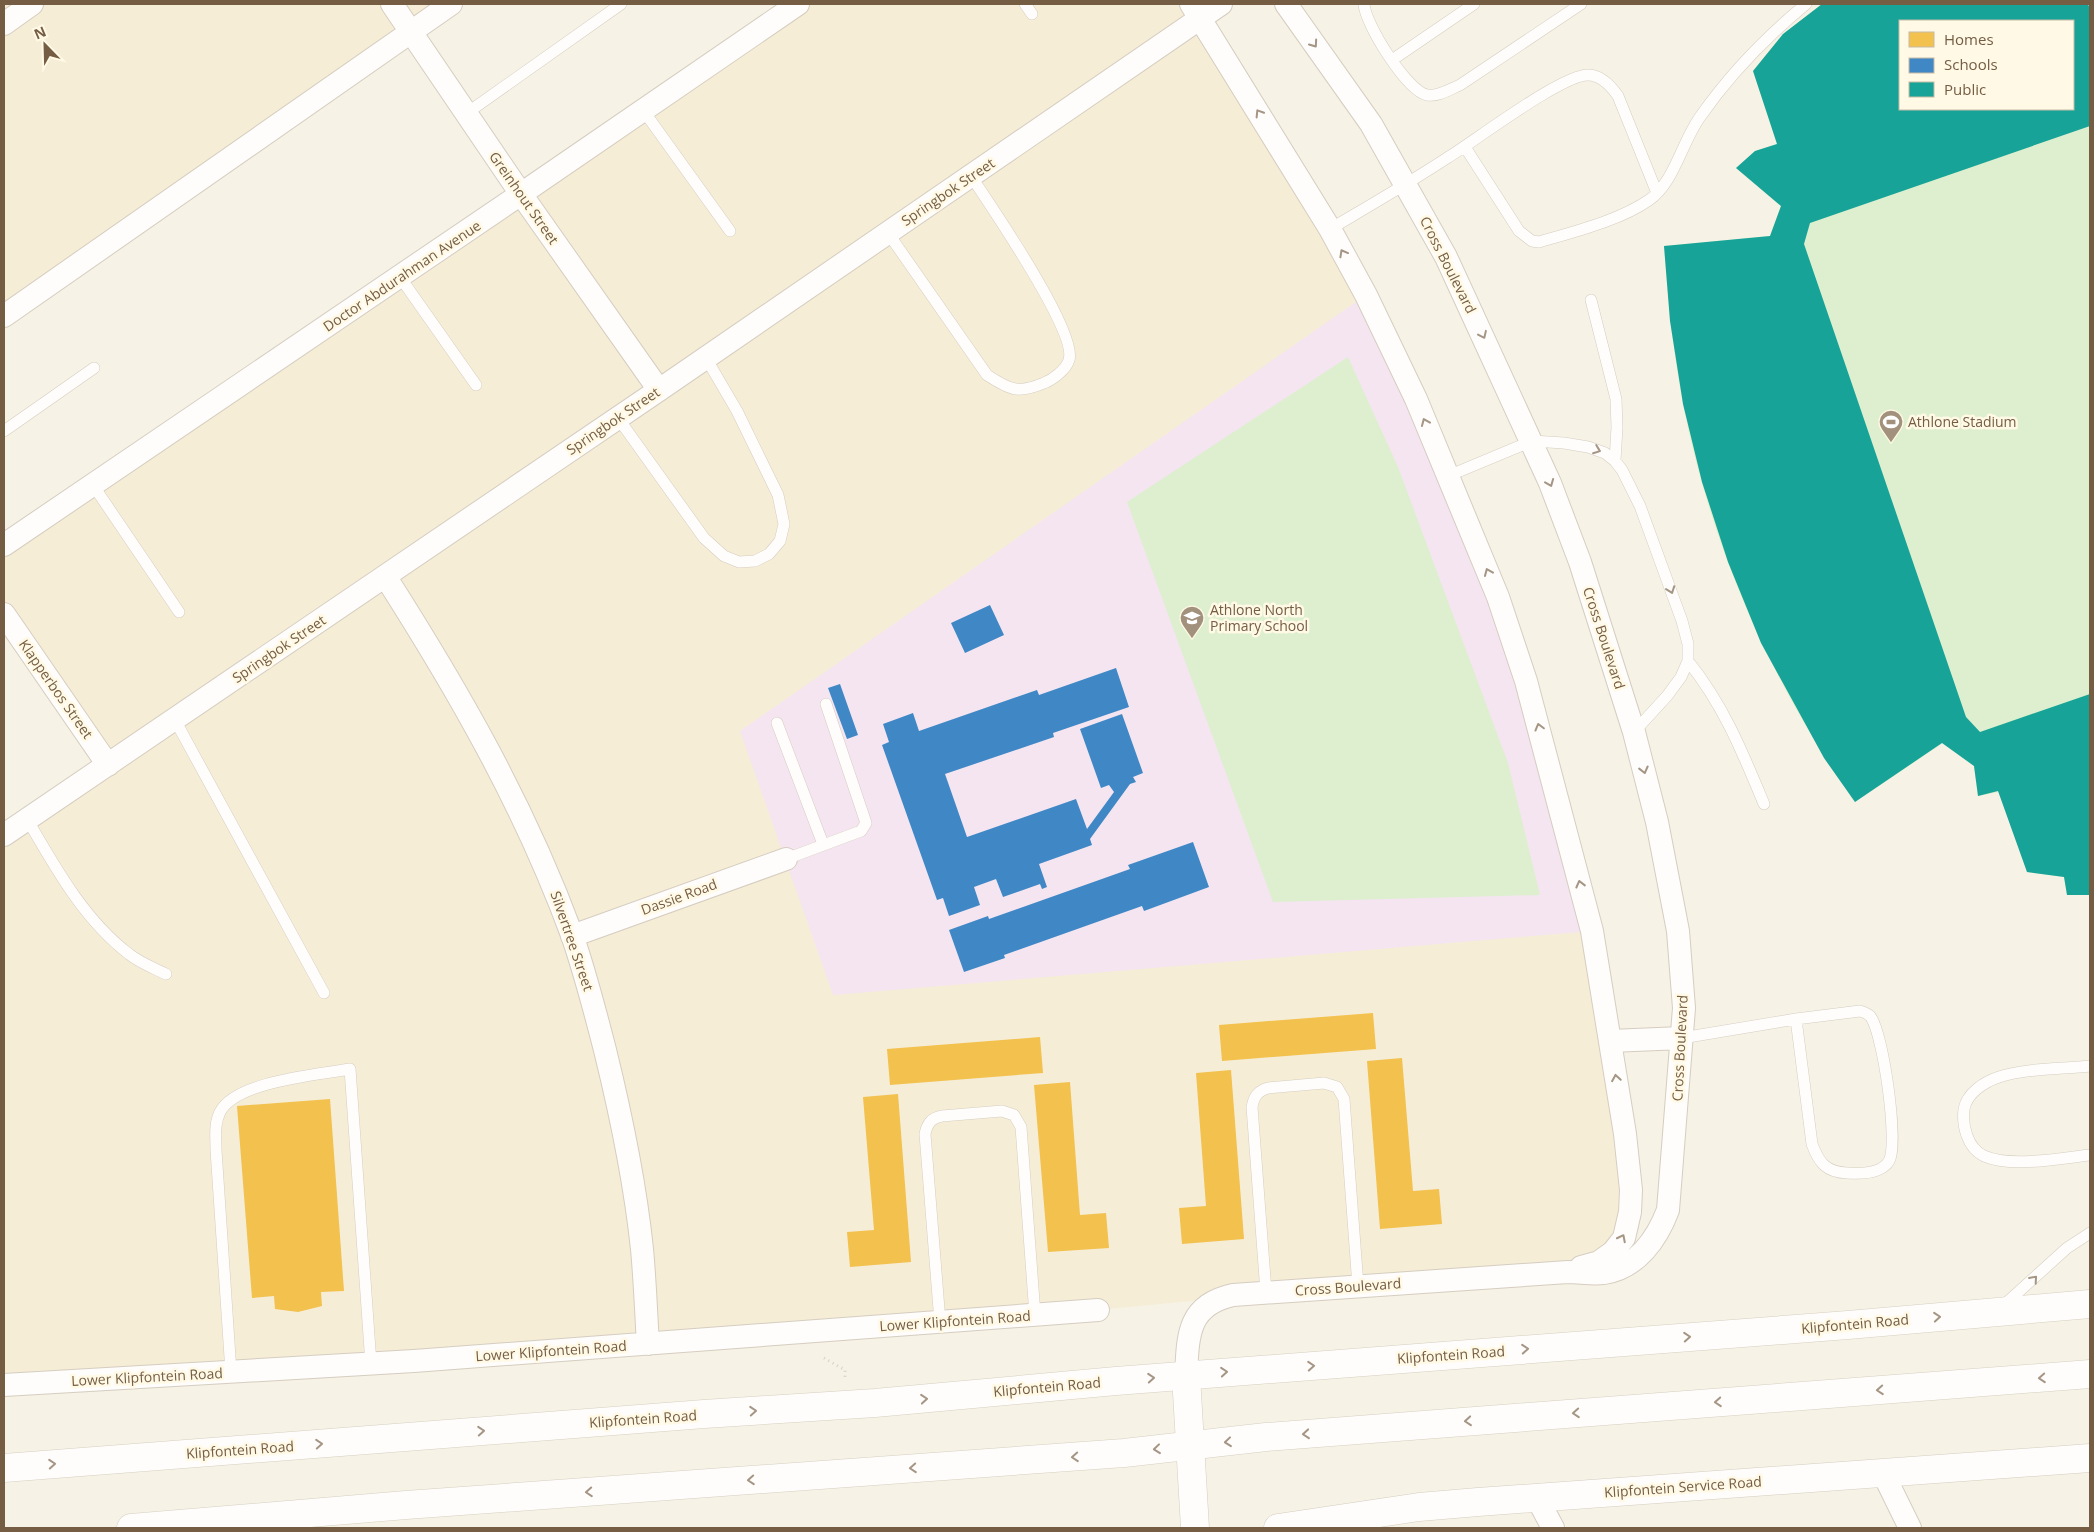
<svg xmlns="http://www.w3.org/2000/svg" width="2094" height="1532" font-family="'Open Sans',sans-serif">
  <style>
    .residential { fill: #f6edd7 }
    .education { fill: #f4e5f1 }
    .green { fill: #ddefce; fill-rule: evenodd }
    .homes { fill: #f2c14e }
    .schools { fill: #3f88c5 }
    .public { fill: #17a398; fill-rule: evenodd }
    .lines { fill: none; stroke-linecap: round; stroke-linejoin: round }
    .service-casing { stroke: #d5cdc0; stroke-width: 12 }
    .minor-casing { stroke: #d5cdc0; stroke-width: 24 }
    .tertiary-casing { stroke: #d5cdc0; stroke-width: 29 }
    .secondary-casing { stroke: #d7cfc1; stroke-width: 29 }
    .path { stroke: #d7d0c7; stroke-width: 3; stroke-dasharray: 1 4; stroke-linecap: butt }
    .service { stroke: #fefdfb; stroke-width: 11 }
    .minor { stroke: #fefdfb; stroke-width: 22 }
    .tertiary { stroke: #fefdfb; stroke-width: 28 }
    .secondary { stroke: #fefdfb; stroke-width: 28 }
    .oneway { stroke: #a59584 }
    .labels { text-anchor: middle; stroke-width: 5; stroke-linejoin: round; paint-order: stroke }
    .street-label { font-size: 14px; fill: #755d44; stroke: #fff9e5 }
    .poi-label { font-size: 14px; fill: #755d44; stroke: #fff9e5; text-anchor: start }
  </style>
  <rect width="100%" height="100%" fill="#f6f2e5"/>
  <path class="residential" d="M4,4H451L4,316Z
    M798,4H1191L1330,229L1559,800L1630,1212L1599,1262L1098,1310L4,1385V835L108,765L4,614V545Z"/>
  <path class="education" d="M1366,295L1498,597L1592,931L833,995L740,731Z"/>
  <path class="green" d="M1822,4H2088L2090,9V895H2067L2064,877L2027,872L1999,792L1978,796L1974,766L1943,743L1855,802C1771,683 1711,547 1683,404C1673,352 1668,299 1664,246L1770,236L1781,206L1736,168L1755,151L1777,144L1753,71L1783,34ZM1900,21H2073V109H1900Z
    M1348,357L1398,467L1508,763L1540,895L1273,902L1127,502Z"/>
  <path class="homes" d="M1373,1013L1376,1049L1222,1061L1219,1025Z
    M1040,1037L1043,1073L890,1085L887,1049Z
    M1402,1058L1413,1191L1439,1189L1442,1224L1380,1229L1367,1061Z
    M1231,1070L1244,1239L1182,1244L1179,1208L1206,1206L1196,1073Z
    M1070,1082L1080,1215L1106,1213L1109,1248L1048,1252L1034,1085Z
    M898,1094L911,1262L850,1267L847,1232L874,1230L863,1097Z
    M330,1099L344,1291L321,1292L322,1306L298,1312L275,1309L274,1296L252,1298L237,1106Z"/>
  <path class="schools" d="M990,605L1004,635L965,653L951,623Z
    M1116,668L1129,707L1053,733L1054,737L945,774L967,837L1076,799L1087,829L1114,792L1109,785L1101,788L1080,729L1122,714L1143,773L1133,777L1136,782L1130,784L1090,839L1092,845L1039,864L1047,887L1042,889L1040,884L1003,897L996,879L974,887L980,905L949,916L943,898L937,900L882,745L889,742L883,724L913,713L919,731L1037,690L1039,695Z
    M840,684L858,735L847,739L828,688Z
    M1193,842L1209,887L1144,911L1142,906L1004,955L1005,958L964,972L949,930L988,916L989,919L1130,869L1128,865Z"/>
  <path class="public" d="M1822,4H2088L2090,9V126L1810,223L1804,244L1966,717L1980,732L2090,694V895H2067L2064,877L2027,872L1998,791L1978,796L1974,766L1942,743L1855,802L1824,758L1761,643L1728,562L1702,482L1683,404L1670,321L1664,246L1770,236L1781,206L1736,168L1755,151L1777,144L1753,71L1783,34ZM1900,21H2073V109H1900Z"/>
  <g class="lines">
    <defs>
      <path id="service" d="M1025,4L1032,14
        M1364,4C1365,24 1407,91 1427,95C1438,97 1450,89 1460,85L1581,4
        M1392,60L1474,4
        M643,110L730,231
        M467,113L621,4
        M1465,147L1519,231L1532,241L1539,242C1573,232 1621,220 1649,200C1674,183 1682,142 1700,117C1730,74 1766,37 1806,4
        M1330,229C1369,206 1409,183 1447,158C1475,141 1561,75 1588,75C1601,75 1611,86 1618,96L1657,193
        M888,233L987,375C1010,390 1018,394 1044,383C1052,380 1066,370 1069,360C1078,332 990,205 971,176
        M400,277L476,385
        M1591,300L1616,399L1617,427L1615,461
        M618,418L704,538L724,556L739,562L755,561L769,554L780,541L784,524L778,495L737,411L706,358
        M4,431L94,368
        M1448,476L1532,441L1564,443L1588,447L1605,453L1615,461L1622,470L1640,506L1682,621L1688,644V661L1681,677L1667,696L1634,732
        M93,485L179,612
        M1688,661C1724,706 1742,751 1764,804
        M175,720L324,993
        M777,723L823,844
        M27,819C55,867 84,920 129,954C140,963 154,968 166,974
        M786,859L861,831L866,823L826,704
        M1682,1038L1796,1019L1860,1011C1863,1012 1867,1013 1870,1016C1883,1031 1899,1144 1889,1161C1881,1174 1860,1174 1847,1173C1826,1172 1819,1163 1812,1144L1796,1019
        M2090,1066C2061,1069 2027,1068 1999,1077C1984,1082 1967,1093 1964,1109C1962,1125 1967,1148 1984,1156C2011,1168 2061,1158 2090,1155
        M1265,1292H1266L1252,1107C1254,1096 1258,1091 1268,1088L1324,1083L1337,1087L1344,1099L1358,1286
        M2004,1305L2067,1248L2090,1233
        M940,1322L925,1134C927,1124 931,1118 942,1116L1002,1111L1014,1115L1021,1127L1035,1315
        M231,1372L216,1150C216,1137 214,1124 220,1112C236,1081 318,1075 350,1069L371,1364"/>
      <path id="minor" d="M392,4L521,194L659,390
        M1191,4L1330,229L1366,295L1416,399L1498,597L1526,681L1592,931L1625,1134L1631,1190L1630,1212L1624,1238L1613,1252L1599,1262L1581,1267
        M4,24L32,4
        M4,316L451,4
        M4,545L521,194L798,4
        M385,576C459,692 524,805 572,935C585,972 595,1011 605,1050C621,1115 635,1182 642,1249C645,1281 646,1312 648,1344
        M4,614L108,765
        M4,835L659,390L1221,4
        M572,936L786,859
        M1610,1041L1682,1038
        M1186,1376C1188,1336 1187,1305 1233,1295L1568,1272C1580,1272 1593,1275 1604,1273C1637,1268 1657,1239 1668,1210L1684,1008L1678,931L1657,822L1634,732L1580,562L1550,483L1446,257L1371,124L1286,4
        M4,1385L414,1361L1098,1310
        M1883,1473L1910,1528
        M1537,1498L1553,1528"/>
      <path id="tertiary" d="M1186,1376L1195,1528
        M1278,1528L1419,1507L1478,1502L2090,1458"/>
      <path id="secondary" d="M4,1468L704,1414L875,1403L1116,1381L1848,1325L2090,1304
        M131,1528L406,1505L1124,1453L1266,1437L2090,1374"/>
    </defs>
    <use href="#service" class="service-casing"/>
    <use href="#minor" class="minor-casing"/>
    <use href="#tertiary" class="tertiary-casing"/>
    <use href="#secondary" class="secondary-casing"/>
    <path class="path" d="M824,1358L845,1370V1377"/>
    <use href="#service" class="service"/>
    <use href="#minor" class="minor"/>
    <use href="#tertiary" class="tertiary"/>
    <use href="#secondary" class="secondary"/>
  </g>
  <defs><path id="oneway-chevron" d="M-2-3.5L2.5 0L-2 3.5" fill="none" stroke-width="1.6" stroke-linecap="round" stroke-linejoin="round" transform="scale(1.25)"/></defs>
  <g class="oneway">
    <use href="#oneway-chevron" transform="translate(1314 44) rotate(55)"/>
    <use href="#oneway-chevron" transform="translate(1259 113) rotate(-122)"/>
    <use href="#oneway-chevron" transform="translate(1343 253) rotate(-119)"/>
    <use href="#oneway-chevron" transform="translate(1483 335) rotate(65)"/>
    <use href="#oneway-chevron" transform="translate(1425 422) rotate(-113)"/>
    <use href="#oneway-chevron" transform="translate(1597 450) rotate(21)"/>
    <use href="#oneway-chevron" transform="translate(1550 483) rotate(68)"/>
    <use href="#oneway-chevron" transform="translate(1488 572) rotate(-113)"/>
    <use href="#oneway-chevron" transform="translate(1671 590) rotate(70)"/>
    <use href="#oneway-chevron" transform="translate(1539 727) rotate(-105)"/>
    <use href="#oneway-chevron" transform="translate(1644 770) rotate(76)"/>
    <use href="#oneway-chevron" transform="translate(1580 884) rotate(-104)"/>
    <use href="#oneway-chevron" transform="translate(1616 1078) rotate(-99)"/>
    <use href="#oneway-chevron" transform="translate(1622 1238) rotate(-63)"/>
    <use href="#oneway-chevron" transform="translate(2034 1279) rotate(-49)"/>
    <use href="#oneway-chevron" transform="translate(1937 1317) rotate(-5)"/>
    <use href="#oneway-chevron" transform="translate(1687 1337) rotate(-4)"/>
    <use href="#oneway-chevron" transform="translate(1525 1349) rotate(-4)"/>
    <use href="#oneway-chevron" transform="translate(1311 1366) rotate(-4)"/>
    <use href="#oneway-chevron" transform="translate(1224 1372) rotate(-5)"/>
    <use href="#oneway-chevron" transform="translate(1151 1378) rotate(-4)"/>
    <use href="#oneway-chevron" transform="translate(2042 1378) rotate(176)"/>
    <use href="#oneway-chevron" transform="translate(1880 1390) rotate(176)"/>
    <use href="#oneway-chevron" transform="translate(924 1399) rotate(-5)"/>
    <use href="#oneway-chevron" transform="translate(1718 1402) rotate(176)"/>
    <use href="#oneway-chevron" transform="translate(753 1411) rotate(-4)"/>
    <use href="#oneway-chevron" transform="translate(1576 1413) rotate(176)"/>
    <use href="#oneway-chevron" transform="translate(1468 1421) rotate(175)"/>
    <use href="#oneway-chevron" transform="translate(481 1431) rotate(-4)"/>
    <use href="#oneway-chevron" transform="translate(1306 1434) rotate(175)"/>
    <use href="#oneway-chevron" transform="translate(1228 1442) rotate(174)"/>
    <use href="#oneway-chevron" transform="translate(319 1444) rotate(-4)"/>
    <use href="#oneway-chevron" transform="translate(1157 1449) rotate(174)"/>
    <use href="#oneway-chevron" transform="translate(1075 1457) rotate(176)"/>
    <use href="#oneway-chevron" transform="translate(52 1464) rotate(-4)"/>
    <use href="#oneway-chevron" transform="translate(913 1468) rotate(176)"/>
    <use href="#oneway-chevron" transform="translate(751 1480) rotate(176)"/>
    <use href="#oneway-chevron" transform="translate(589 1492) rotate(176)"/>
  </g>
  <defs>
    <symbol id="stadium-pin" viewBox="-11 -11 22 30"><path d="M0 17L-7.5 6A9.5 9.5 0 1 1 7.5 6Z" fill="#a2917c" stroke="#fff9e5"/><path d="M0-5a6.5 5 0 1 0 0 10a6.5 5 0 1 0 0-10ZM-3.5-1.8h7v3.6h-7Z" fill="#fff"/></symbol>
    <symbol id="school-pin" viewBox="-11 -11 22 30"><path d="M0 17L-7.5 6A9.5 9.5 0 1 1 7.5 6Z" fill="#a2917c" stroke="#fff9e5"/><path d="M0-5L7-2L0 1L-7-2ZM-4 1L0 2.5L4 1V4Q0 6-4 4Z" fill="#fff"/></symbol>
  </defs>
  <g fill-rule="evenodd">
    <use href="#stadium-pin" x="1877" y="408" width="28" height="38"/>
    <use href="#school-pin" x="1178" y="604" width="28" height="38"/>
  </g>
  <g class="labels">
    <g class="street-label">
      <text transform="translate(948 192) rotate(-34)" y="5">Springbok Street</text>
      <text transform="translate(524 198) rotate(55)" y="5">Greinhout Street</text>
      <text transform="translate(1448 265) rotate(63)" y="5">Cross Boulevard</text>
      <text transform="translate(402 276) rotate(-34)" y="5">Doctor Abdurahman Avenue</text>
      <text transform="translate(613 421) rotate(-34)" y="5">Springbok Street</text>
      <text transform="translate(1604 638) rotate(72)" y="5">Cross Boulevard</text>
      <text transform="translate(279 649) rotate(-34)" y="5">Springbok Street</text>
      <text transform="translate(56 689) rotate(55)" y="5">Klapperbos Street</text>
      <text transform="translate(679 897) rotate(-20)" y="5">Dassie Road</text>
      <text transform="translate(572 941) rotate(71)" y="5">Silvertree Street</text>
      <text transform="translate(1680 1048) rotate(-87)" y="5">Cross Boulevard</text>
      <text transform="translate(1348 1287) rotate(-4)" y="5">Cross Boulevard</text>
      <text transform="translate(955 1321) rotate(-4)" y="5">Lower Klipfontein Road</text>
      <text transform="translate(1855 1324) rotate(-5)" y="5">Klipfontein Road</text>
      <text transform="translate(551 1351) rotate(-4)" y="5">Lower Klipfontein Road</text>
      <text transform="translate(1451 1355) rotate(-4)" y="5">Klipfontein Road</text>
      <text transform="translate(147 1377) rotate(-3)" y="5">Lower Klipfontein Road</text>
      <text transform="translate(1047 1387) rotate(-5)" y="5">Klipfontein Road</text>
      <text transform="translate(643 1419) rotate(-4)" y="5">Klipfontein Road</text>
      <text transform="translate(240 1450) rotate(-4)" y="5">Klipfontein Road</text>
      <text transform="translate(1683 1487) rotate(-4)" y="5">Klipfontein Service Road</text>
    </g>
    <g class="poi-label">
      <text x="1908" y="427">Athlone Stadium</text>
      <text x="1210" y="615">Athlone North<tspan x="1210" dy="16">Primary School</tspan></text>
    </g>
  </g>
  <rect width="2094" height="1532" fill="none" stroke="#755d44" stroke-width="10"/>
  <rect x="1899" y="20" width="175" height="90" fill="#fff9e5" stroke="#c8bba5"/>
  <rect x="1909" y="32" width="25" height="15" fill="#f2c14e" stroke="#c8bba5"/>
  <text x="1944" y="45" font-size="15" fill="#755d44">Homes</text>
  <rect x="1909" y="58" width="25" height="15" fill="#3f88c5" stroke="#c8bba5"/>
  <text x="1944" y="70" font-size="15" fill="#755d44">Schools</text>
  <rect x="1909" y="82" width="25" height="15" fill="#17a398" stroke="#c8bba5"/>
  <text x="1944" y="95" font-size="15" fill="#755d44">Public</text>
  <g transform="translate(45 45) rotate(337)" stroke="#fff9e5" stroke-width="4" paint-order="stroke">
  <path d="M0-4L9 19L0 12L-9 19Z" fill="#755d44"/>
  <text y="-8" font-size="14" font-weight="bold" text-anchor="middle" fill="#755d44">N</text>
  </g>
</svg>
